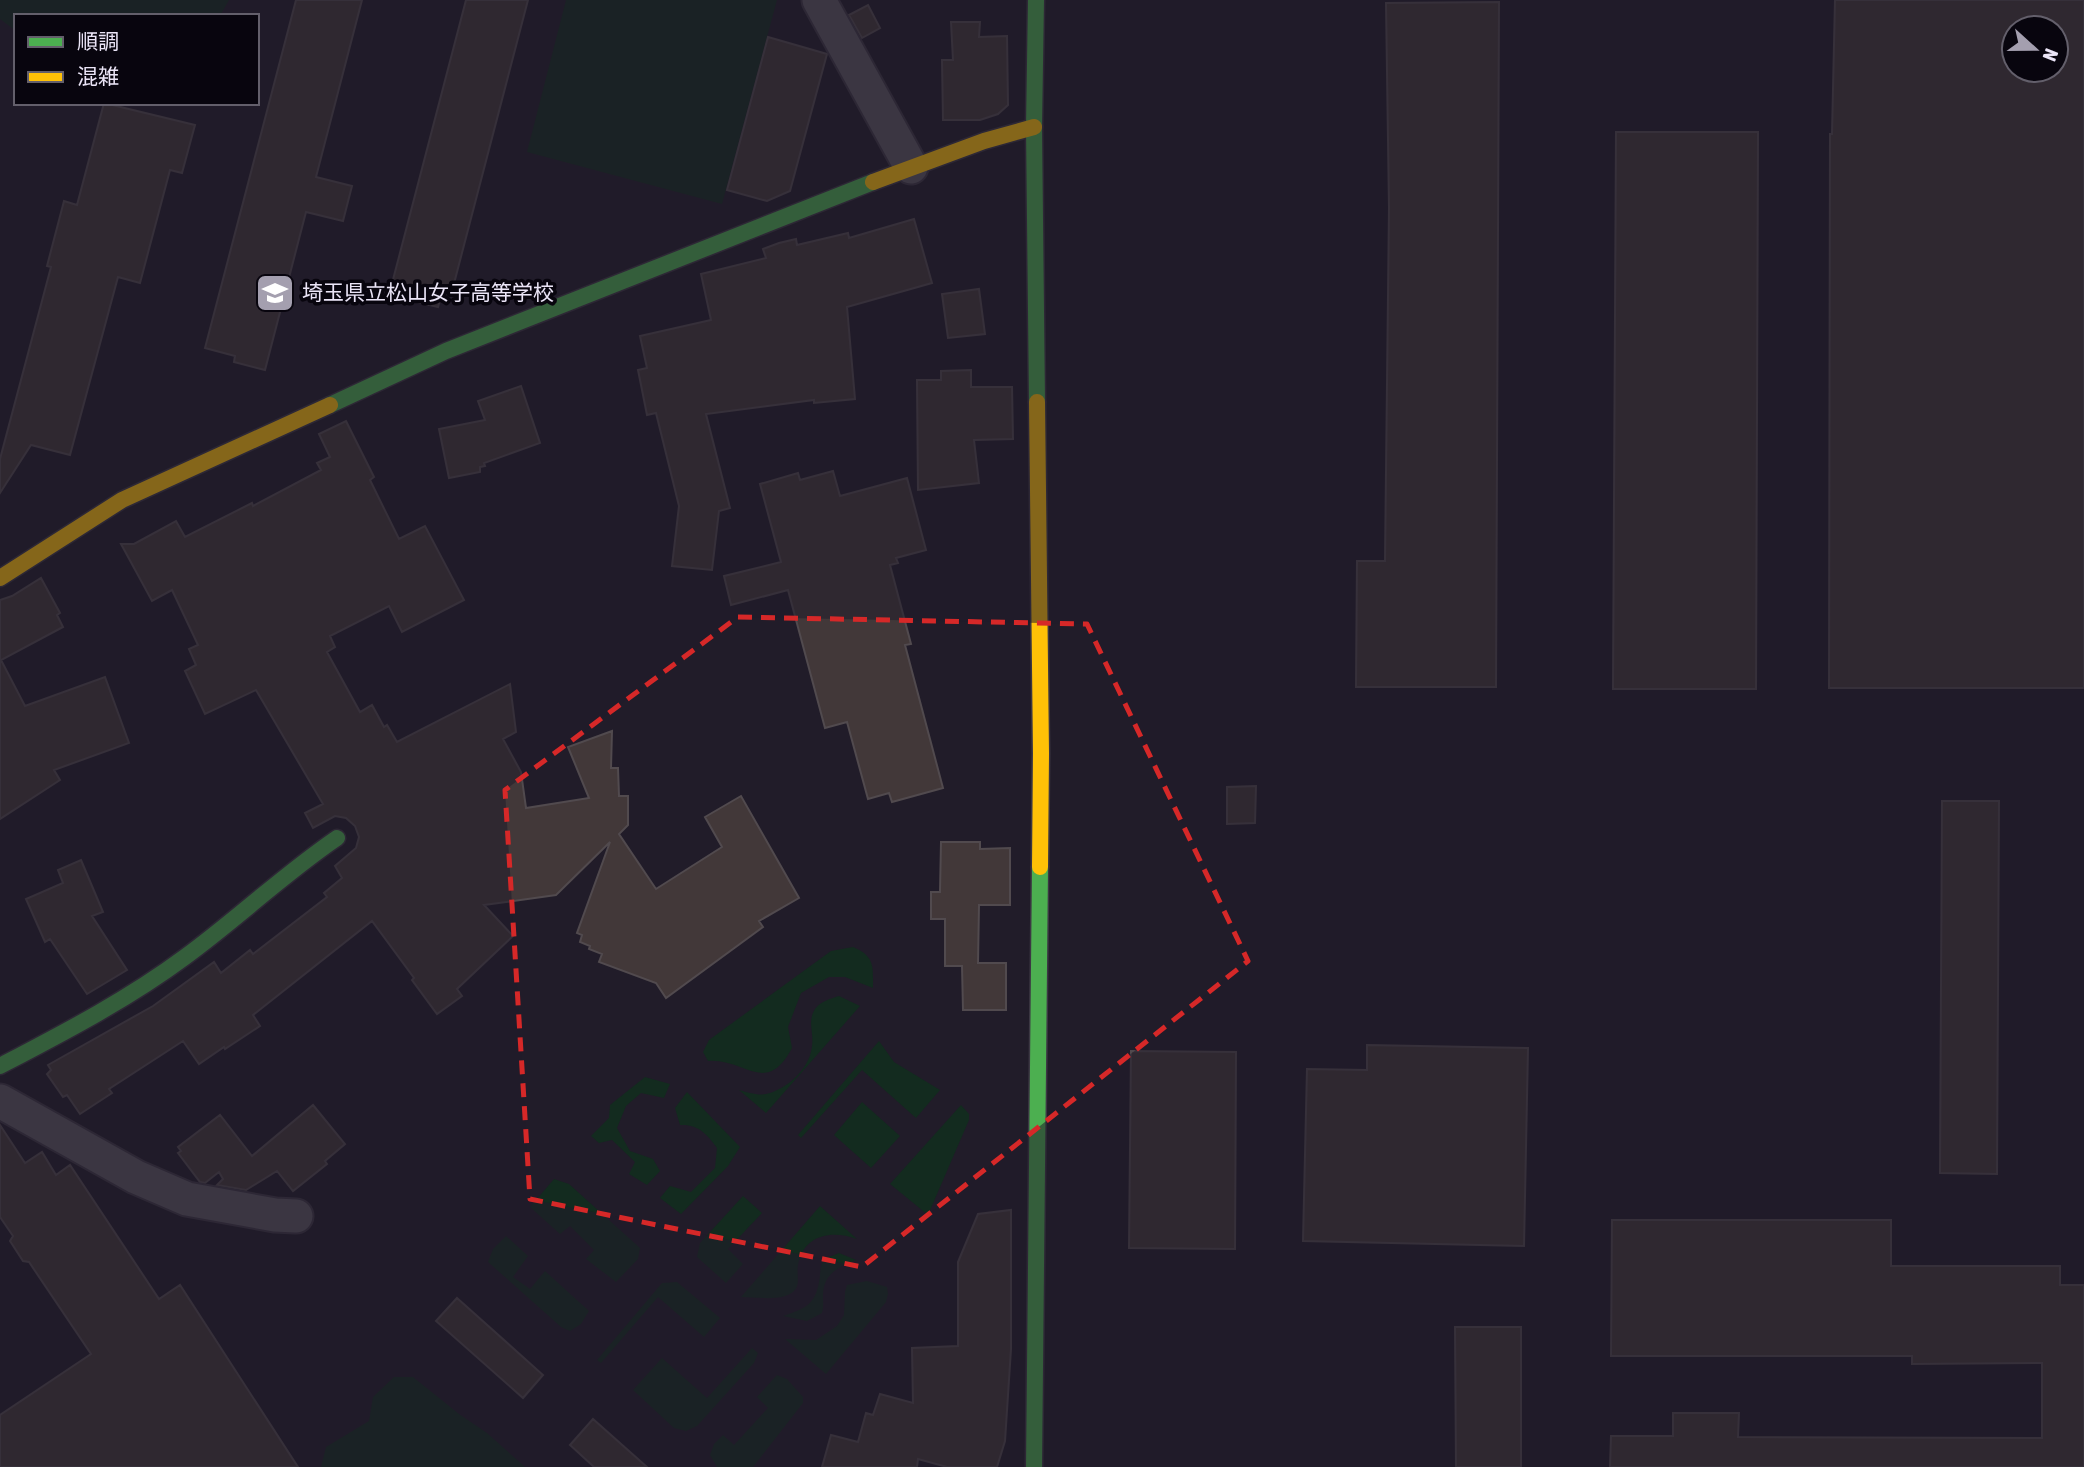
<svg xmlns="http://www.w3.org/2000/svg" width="2084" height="1467" font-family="'Asap Condensed','Noto Sans JP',sans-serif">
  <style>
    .green { fill: #132b1f }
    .building { fill: #423839; stroke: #514a4e; stroke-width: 2; fill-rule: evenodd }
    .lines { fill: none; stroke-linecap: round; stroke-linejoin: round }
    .street-casing { stroke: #3c3743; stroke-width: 37 }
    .fast-casing { stroke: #3c3743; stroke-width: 19 }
    .slow-casing { stroke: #3c3743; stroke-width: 19 }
    .street { stroke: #5b5761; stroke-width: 33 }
    .fast { stroke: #4caf50; stroke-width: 16 }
    .slow { stroke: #ffc107; stroke-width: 16 }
    .marked { fill: none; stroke: #d62828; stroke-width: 5; stroke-dasharray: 14 9; stroke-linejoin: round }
    .labels { text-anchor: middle; stroke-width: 7; stroke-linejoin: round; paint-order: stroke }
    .poi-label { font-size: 21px; fill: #ebe5f7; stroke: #08050e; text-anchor: start }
  </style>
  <rect width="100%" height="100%" fill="#211c29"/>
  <path class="green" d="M0,0H229L220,16H16V31L0,19Z
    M566,0H777L722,204L527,152Z
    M853,947C875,956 873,967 873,988L845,977H829L801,993L788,1027L792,1048C766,1097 745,1058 708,1061L703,1052L709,1040L831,951Z
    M839,996L860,1006L766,1113L739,1090C747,1092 758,1096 766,1094C788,1089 810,1068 812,1046C814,1032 807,1022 815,1009C821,1001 830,999 839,996Z
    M879,1041L894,1062L940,1090L916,1118L862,1070L801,1138L798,1135Z
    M645,1077L670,1084L664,1098L641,1093L626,1106L617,1128L630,1151L653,1159L660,1171L647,1185L629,1174L635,1162L612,1140L599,1143L591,1136L609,1118L610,1105Z
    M687,1092L740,1147L728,1166L681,1214L660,1198L670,1186L691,1192L715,1168L717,1148C707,1134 698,1124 680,1125L675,1108Z
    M862,1102L900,1136L871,1168L834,1135Z
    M961,1105L969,1114V1120L928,1215L890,1184Z
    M554,1179L569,1184L640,1248L638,1259L616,1282L586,1259L594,1250L570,1226L560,1234L530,1207Z
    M743,1196L762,1213L728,1249L743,1264L726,1283L697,1257L700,1243Z
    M820,1206L857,1239C832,1230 804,1234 798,1265C796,1274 801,1284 794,1291C783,1302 755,1297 741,1297Z
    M506,1236L528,1256L513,1277L530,1289L545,1271L589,1311L581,1324L570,1331L561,1327L488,1262L493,1249Z
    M839,1253L856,1260C838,1267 823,1274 823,1296C823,1303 824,1306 822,1313L807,1321L783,1316C803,1309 815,1306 819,1282C821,1273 819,1268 824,1259Z
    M867,1281L887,1287L888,1294L886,1302L826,1374L785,1339L816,1340L837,1326L844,1315L845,1292L847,1285Z
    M677,1282L720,1318L704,1337L658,1297L601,1363L597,1360L662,1283Z
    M752,1348L758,1353L754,1363L697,1426L686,1431L674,1428L633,1390L662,1358L707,1398Z
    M777,1375L787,1379L803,1397V1403L753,1467H717L710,1455L714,1444L723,1435L734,1445L768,1408L757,1397Z
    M394,1377H413L459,1414L487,1433L525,1467H321L326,1447L369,1421L373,1397Z"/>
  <path class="building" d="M296,0H362L316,177L352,186L343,221L306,212L265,370L234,362L235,356L205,348Z
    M466,0H528L451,295L442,293L438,307L389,295Z
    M1835,0H2084V688H1829L1830,134H1832ZM2014,28H2056V70H2014Z
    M1499,2L1496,687H1356L1357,561H1385L1389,208L1386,3Z
    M868,5L880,28L862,38L849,15Z
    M951,22H980L979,37L1007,36L1008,105L998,114L980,120H943L942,60H953Z
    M768,37L827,54L790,191L767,201L727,190Z
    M104,103L195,125L182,173L170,170L140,283L118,277L70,455L31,445L0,493V459L51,267L47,266L64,201L77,205Z
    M1616,132H1758L1756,689H1613Z
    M914,219L932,283L847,307L855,399L814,403V400L706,414L730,508L719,511L712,570L672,566L679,506L656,413L647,415L638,370L647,368L640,336L711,320L701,274L766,258L763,249L779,243L796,239L797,245L848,233L849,238Z
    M979,289L985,334L948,338L942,294Z
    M971,370V387H1012L1013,439L974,440L979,483L918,490L917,380H941V371Z
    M521,386L540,443L484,463L485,466L480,467V472L449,478L439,429L485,420L478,401Z
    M346,421L374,477L370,480L399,539L425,526L464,600L402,632L389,606L330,636L335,647L327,652L360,712L372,705L384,727L387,725L397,742L510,684L516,732L503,739L521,772L526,808L589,798L568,747L612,731L611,768H618L619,796H628V825L619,834L656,889L722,847L705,817L741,796L799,898L759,921L763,927L666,998L656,983L599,962L602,954L589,949L590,946L580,942L582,935L577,933L610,842L556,895L484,905L513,936L457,989L462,996L437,1014L412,980L414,978L372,921L253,1015L260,1026L225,1049L224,1047L199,1064L183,1041L109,1089L112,1093L80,1114L67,1095L63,1097L47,1074L51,1070L48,1065L153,1006L214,962L221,973L250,950L253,954L327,897L324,893L342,878L335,866L356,848L359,837L355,826L346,818L335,816L313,828L305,813L323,804L256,690L205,714L185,671L196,665L189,649L198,645L172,590L152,601L121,544H134L176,521L185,537L252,503L253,506L321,470L317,463L330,457L319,434Z
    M833,471L840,496L907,478L926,550L896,558L898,563L890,565L911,644L905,645L943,788L892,802L889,793L868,799L847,722L825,728L788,590L731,605L724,576L781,562L760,484L798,473L800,480Z
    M41,578L60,613L57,615L63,627L1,660L25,706L105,677L129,743L54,770L60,780L0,819V600L12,596Z
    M1256,786L1255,823L1227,824V787Z
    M1942,801H1999L1997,1174L1940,1173Z
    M941,842H980V849L1010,848V905H979L978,963H1006V1010H963L962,966H945V919H931V892H940Z
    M81,860L103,912L92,916L127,970L87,994L50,939L45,942L26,899L63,883L58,870Z
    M1367,1045L1528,1048L1524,1246L1303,1241L1307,1069L1367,1070Z
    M1131,1051L1236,1052L1235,1249L1129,1248Z
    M313,1105L345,1144L325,1161L327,1164L293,1191L277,1171L246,1190L217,1185L223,1179L219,1172L205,1183L200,1182L178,1153L181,1151L178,1147L220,1115L252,1156Z
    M0,1125L25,1163L42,1152L56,1175L70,1165L159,1299L180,1285L298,1467H0V1415L91,1354L29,1262L23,1261L10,1241L13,1236L0,1217Z
    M1011,1210V1349L1005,1441L997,1467H947L918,1459L917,1467H822L831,1435L858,1442L866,1413L873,1415L880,1394L913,1403L912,1348L958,1346V1262L978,1214Z
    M1612,1220H1891V1266H2060V1285H2084V1467H1610L1611,1436H1673V1413H1739L1738,1437L2042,1438V1363L1912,1364V1356H1611Z
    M457,1298L543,1375L523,1398L436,1321Z
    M1455,1327H1521V1467H1456Z
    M593,1419L647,1467H594L570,1445Z"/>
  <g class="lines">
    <defs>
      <path id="street" d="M819,0L911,167
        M0,1101L136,1177L187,1199L275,1215L296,1216"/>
      <path id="fast" d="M1036,0L1034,127L1037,402
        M330,405L446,351L873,182
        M0,1066C63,1033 127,1000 185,957C237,919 284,874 337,838
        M1034,1467L1040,867"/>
      <path id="slow" d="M873,182L984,141L1034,127
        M1037,402L1041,753L1040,867
        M0,578L122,500L330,405"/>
    </defs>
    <use href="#street" class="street-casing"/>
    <use href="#fast" class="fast-casing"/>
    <use href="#slow" class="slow-casing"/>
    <use href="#street" class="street"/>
    <use href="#fast" class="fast"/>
    <use href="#slow" class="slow"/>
  </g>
  <path d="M0 0H2084V1467H0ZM738,617L1087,624L1248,961L862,1267L530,1199L505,790Z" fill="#211c29" fill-opacity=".55" fill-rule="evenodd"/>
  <path class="marked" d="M738,617L1087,624L1248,961L862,1267L530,1199L505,790Z"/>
  <defs>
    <symbol id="school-square" viewBox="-11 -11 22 22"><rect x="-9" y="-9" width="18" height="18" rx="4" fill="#a49faf" stroke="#08050e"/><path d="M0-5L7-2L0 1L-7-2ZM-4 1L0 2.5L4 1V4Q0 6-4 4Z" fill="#fff"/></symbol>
  </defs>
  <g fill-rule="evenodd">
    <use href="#school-square" x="253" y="271" width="44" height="44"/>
  </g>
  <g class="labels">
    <g class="poi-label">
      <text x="302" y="300">埼玉県立松山女子高等学校</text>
    </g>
  </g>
  <rect x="14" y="14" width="245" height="91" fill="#08050e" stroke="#635f6b" stroke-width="2"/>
  <rect x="28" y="37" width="35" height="10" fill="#4caf50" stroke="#635f6b" stroke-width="2"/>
  <text x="77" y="49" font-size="21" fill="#ebe5f7">順調</text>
  <rect x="28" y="72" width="35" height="10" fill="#ffc107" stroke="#635f6b" stroke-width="2"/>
  <text x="77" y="84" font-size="21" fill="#ebe5f7">混雑</text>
  <g transform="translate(2035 49) rotate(111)"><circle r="33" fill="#08050e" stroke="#635f6b" stroke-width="2"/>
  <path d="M0-5L12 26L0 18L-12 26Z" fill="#a49faf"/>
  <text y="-10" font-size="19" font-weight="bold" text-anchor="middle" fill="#ebe5f7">N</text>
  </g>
</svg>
